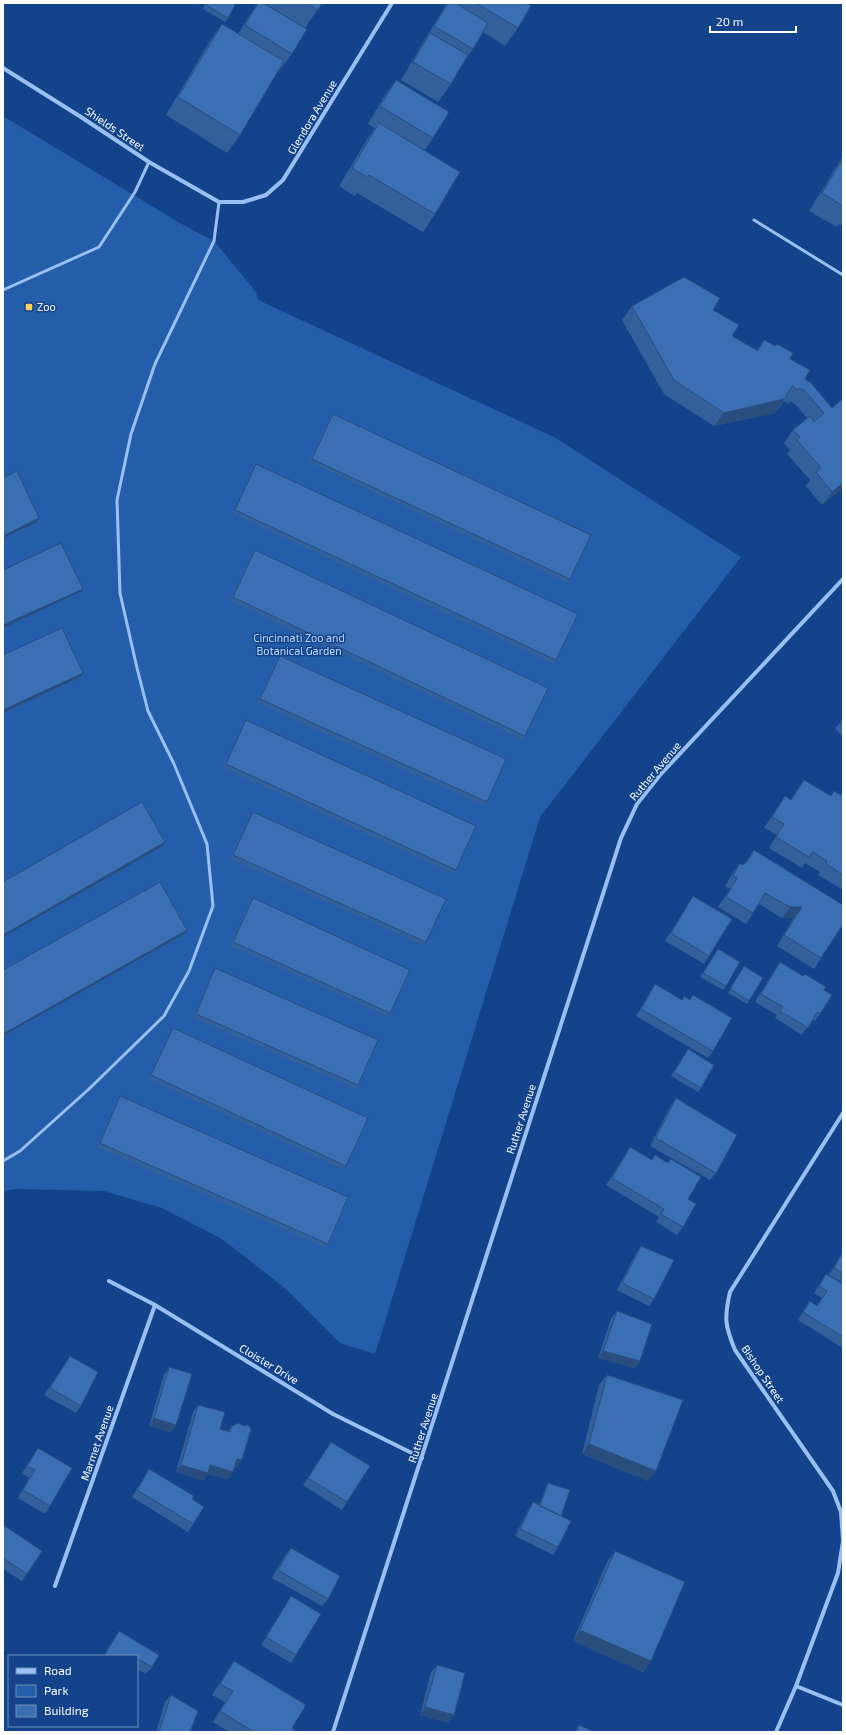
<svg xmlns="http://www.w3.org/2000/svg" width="846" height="1735" font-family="'Exo 2',sans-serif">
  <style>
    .green { fill: #245eaa }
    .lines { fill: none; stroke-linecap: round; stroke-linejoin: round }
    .service { stroke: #9abff1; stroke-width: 3 }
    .minor { stroke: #9abff1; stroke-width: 4 }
    .wall { fill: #335f9b }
    .shaded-wall { fill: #294e7e }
    .building { fill: #3b6fb4; stroke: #294e7e }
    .poi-dot { fill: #ffd359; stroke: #13448b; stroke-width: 1.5 }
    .labels { text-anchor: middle; stroke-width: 3; stroke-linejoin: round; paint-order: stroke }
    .street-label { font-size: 11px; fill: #fff; stroke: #13448b }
    .poi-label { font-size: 11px; fill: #fff; stroke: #13448b; text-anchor: start }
    .park-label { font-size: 11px; fill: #c0dafc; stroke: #13448b }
  </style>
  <rect width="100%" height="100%" fill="#13448b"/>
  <path class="green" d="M3,116L178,222L214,241L256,292L258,300L554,437L741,557L540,817L375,1354L340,1343L286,1289L222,1239L162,1208L104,1191L16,1189L3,1191Z"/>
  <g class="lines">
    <path class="service" d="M754,220L843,275
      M3,290L99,247L135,192L149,162
      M3,1161L20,1151L89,1089L164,1016L189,971L213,906L207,844L174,764L148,711L137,668L120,593L117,500L131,434L155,364L214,241L219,202"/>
    <path class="minor" d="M3,68L81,117L149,162L219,202H243L266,195L283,180L392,3
      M843,1113L730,1292C724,1318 725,1326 735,1350L833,1491L841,1512L843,1540
      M109,1281L155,1305L333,1414L422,1458
      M55,1586L155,1305
      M796,1686L843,1705
      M333,1732L621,838L637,804L660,775L843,579
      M776,1732L796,1686L838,1573L843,1541"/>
  </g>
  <path class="wall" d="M192,3H197L195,5Z
    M205,3H236L228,18L225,22L203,9Z
    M258,3L292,54L279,71H278L240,135L227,153L166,115L209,42L222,24L238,34L247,19Z
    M264,3H322L305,28Z
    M447,3H529L518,28L505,46L483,32L473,49L464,61L451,84L438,102L401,80L422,44L438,18Z
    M396,80L433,138L424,151L435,214L423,232L357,193L355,196L339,186L366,141L375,128L368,124L383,98Z
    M843,156V226L839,224L837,227L809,211Z
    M632,306L713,310L732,336L757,350L764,340L790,359L805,379L832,408L843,399V488L822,505L806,486L810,480L787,454L790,450L784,443L793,430L807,418L796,405L790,401L789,404L784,401L775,413L714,426L664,394L622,320Z
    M333,414L570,579L567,583L309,462L330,418Z
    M256,464L556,660L553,664L233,514L254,468Z
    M255,550L525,736L523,740L230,601L252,554Z
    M280,656L487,802L484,806L257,703L277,660Z
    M843,719V737L835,729Z
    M246,720L456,870L453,874L223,768L244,724Z
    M804,780L831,796L834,791L843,796V890L818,875L820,872L805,863L802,868L769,848L777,835L764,828L785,796L791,800Z
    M253,812L426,942L424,946L230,859L250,815Z
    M754,850L843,905L821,958L814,969L777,946L794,917L782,918L759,904L746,924L718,907L730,889L725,886L732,874L740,863L742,865L744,864Z
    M693,896L709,956L704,964L665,941Z
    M253,898L390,1013L388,1017L230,946L250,902Z
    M718,949L726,986L723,990L700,977Z
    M780,962L824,990L820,1014L815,1021L812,1019L802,1035L775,1018L777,1015L755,1002L775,969Z
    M744,966L749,1001L747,1004L728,993Z
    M215,968L358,1085L356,1089L193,1018L213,972Z
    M655,984L682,1000H690L693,995L713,1051L708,1058L636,1016L650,992Z
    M173,1028L346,1166L344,1170L148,1079L170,1032Z
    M688,1049L701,1088L698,1092L671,1076Z
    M120,1096L328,1244L325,1248L97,1147L118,1100Z
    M676,1098L716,1173L710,1180L650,1146L671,1105Z
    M630,1147L652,1160L655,1155L688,1199L683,1227L677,1235L656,1222L659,1217L606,1185Z
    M641,1246L654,1299L649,1306L617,1290L636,1253Z
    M843,1251V1283L829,1275Z
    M826,1274L843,1284V1348L798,1320L810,1301L817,1306L822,1298L814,1293Z
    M617,1311L640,1361L635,1368L598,1358L611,1319Z
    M65,1364L81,1406L76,1413L44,1395Z
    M169,1367L176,1425L171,1432L149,1426L164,1375Z
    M607,1375L656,1471L648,1481L582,1454L599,1385Z
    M198,1405L220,1429L228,1431L232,1426L237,1468L234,1467L228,1479L208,1474L203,1480L176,1472L193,1412Z
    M331,1442L347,1502L342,1510L303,1485Z
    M38,1448L50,1506L45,1514L18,1498L29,1478L22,1473Z
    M149,1469L192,1499L193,1524L188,1532L132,1497Z
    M548,1483L561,1516L558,1547L553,1555L515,1536L528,1510L533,1502L539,1505L546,1487Z
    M3,1529L42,1551L22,1581L3,1569Z
    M291,1548L328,1599L322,1606L272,1578L285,1555Z
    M615,1551L651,1661L643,1672L573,1641L607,1562Z
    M291,1596L296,1655L291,1663L261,1645Z
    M119,1631L152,1667L146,1674L137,1669V1656H103Z
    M234,1661L292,1728L294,1732H229L213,1722L225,1702L212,1695Z
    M437,1665L449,1723L420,1715L431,1672Z
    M171,1695L190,1732H156L165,1702Z"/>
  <path class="shaded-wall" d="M784,399L775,413L714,426L724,413Z
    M843,483V488L822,505L832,492Z
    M39,518L37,522L3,538V536Z
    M83,589L80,592L3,628V625Z
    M83,673L80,677L3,713V710Z
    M165,842L163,846L3,937V935Z
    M790,907H802L794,917L782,918Z
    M187,930L184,934L3,1036V1034Z
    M603,1351L640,1361L635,1368L598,1358Z
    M154,1418L176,1425L171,1432L149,1426Z
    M589,1444L656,1471L648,1481L582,1454Z
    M237,1459L242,1460L237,1468L232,1466Z
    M181,1465H210L233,1472L228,1479L208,1474L203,1480L176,1472Z
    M580,1630L651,1661L643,1672L573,1641Z
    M425,1707L454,1715L449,1723L420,1715Z"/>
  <path class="building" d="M206,3H236L228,18L206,5Z
    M258,3H263L307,29L292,54L245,25Z
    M306,3H322L318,10Z
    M448,3H455L488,23L473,49L434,26Z
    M476,3H527L531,6L518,28Z
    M222,24L284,61L240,135L178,97Z
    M430,33L468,55L451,84L413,62Z
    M396,80L449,112L433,138L380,106Z
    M379,123L460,172L435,214L369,175L368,178L352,168Z
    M843,159V206L822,193Z
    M684,277L720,298L713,310L739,325L732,336L758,351L764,340L775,346L777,344L793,353L790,359L810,370L805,379L811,383L832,408L843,399V483L832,492L816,472L821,468L797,440L800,437L793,430L810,416L814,422L824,413L805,391L800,388L798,390L792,386L784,399L724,413L674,380L632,306Z
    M333,414L591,535L570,579L312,459Z
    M256,464L578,614L556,660L235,510Z
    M17,471L39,518L3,536V478Z
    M61,543L83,589L3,625V570Z
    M255,550L548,688L525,736L233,597Z
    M62,628L83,673L3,710V655Z
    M280,656L506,759L487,802L260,699Z
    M843,719V724L840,722Z
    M246,720L476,826L456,870L226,764Z
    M804,780L831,796L834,791L843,796V875L826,864L827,861L813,852L809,857L776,837L784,824L772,817L785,796L791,800Z
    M142,802L165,842L3,935V882Z
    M253,812L446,899L426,942L233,855Z
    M754,850L843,905V924L821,958L784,935L802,907H790L765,893L753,913L726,897L737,878L733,876L740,863L742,865L746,863Z
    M160,882L187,930L3,1034V970Z
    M693,896L732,919L709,956L671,933Z
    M253,898L410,970L390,1013L233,942Z
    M718,949L740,962L726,986L703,973Z
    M780,962L803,976L805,974L826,987L824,990L832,995L820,1014L817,1012L808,1028L780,1011L783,1007L761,994Z
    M744,966L763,978L749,1001L730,989Z
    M215,968L378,1040L358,1085L196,1014Z
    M655,984L682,1000L684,996L690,1000L693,995L732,1018L713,1051L641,1009Z
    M173,1028L368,1118L346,1166L151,1075Z
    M688,1049L714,1065L701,1088L674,1072Z
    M120,1096L348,1197L328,1244L100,1143Z
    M676,1098L737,1135L716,1173L656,1138Z
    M630,1147L652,1160L655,1155L668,1163L671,1159L701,1177L688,1199L696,1204L683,1227L661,1214L664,1209L612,1178Z
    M641,1246L674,1260L654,1299L622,1283Z
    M843,1252V1273L834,1268Z
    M826,1274L843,1284V1337L803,1312L810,1301L817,1306L827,1291L819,1286Z
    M617,1311L652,1324L640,1361L603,1351Z
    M70,1356L98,1372L81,1406L50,1388Z
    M169,1367L192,1374L176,1425L154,1418Z
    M607,1375L683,1400L656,1471L589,1444Z
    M198,1405L225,1412L220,1429L230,1432L232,1426L238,1423L244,1426L248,1425L251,1429L242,1460L237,1459L233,1472L210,1465L208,1473L181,1465Z
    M331,1442L370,1466L347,1502L308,1478Z
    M38,1448L72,1468L50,1506L23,1490L35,1470L27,1466Z
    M149,1469L194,1496L192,1499L204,1507L193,1524L137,1490Z
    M548,1483L570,1490L561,1516L540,1506Z
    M533,1502L571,1521L558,1547L520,1529Z
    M5,1526L42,1551L27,1574L3,1558V1529Z
    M291,1548L340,1576L328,1599L278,1570Z
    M615,1551L685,1582L651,1661L580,1630Z
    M291,1596L321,1614L296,1655L266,1637Z
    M119,1631L159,1655L152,1667L138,1659L137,1661V1656H104Z
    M234,1661L306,1705L292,1728L295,1730L294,1732H254L220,1711L233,1691L220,1684Z
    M437,1665L465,1673L454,1715L425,1707Z
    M171,1695L198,1711L190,1732H159Z
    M579,1725L594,1732H576Z"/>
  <rect class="poi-dot" x="25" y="303" width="8" height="8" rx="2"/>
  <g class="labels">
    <g class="street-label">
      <text transform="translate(312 117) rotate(-59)" y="4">Glendora Avenue</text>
      <text transform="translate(115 129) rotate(34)" y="4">Shields Street</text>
      <text transform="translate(655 771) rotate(-50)" y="4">Ruther Avenue</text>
      <text transform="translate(521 1119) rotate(-72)" y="4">Ruther Avenue</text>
      <text transform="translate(269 1364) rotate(31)" y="4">Cloister Drive</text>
      <text transform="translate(763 1374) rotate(56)" y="4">Bishop Street</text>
      <text transform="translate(423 1428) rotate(-72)" y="4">Ruther Avenue</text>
      <text transform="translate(97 1443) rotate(-71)" y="4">Marmet Avenue</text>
    </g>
    <g class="poi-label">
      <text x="37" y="311">Zoo</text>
    </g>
    <g class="park-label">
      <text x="299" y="642">Cincinnati Zoo and<tspan x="299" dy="13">Botanical Garden</tspan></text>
    </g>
  </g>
  <rect width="846" height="1735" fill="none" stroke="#ffffff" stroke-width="8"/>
  <rect x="8" y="1655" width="130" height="72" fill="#13448b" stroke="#718fb9"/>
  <rect x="16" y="1668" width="20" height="6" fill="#9abff1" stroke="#718fb9"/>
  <text x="44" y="1675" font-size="12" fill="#ffffff">Road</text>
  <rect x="16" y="1685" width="20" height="12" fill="#245eaa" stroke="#718fb9"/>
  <text x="44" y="1695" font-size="12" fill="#ffffff">Park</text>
  <rect x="16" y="1705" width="20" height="12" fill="#3b6fb4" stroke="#718fb9"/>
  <text x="44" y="1715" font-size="12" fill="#ffffff">Building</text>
  <path d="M710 26v6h86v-6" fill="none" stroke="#ffffff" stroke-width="2"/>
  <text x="716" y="26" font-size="12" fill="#ffffff" stroke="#13448b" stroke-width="3" paint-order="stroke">20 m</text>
</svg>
